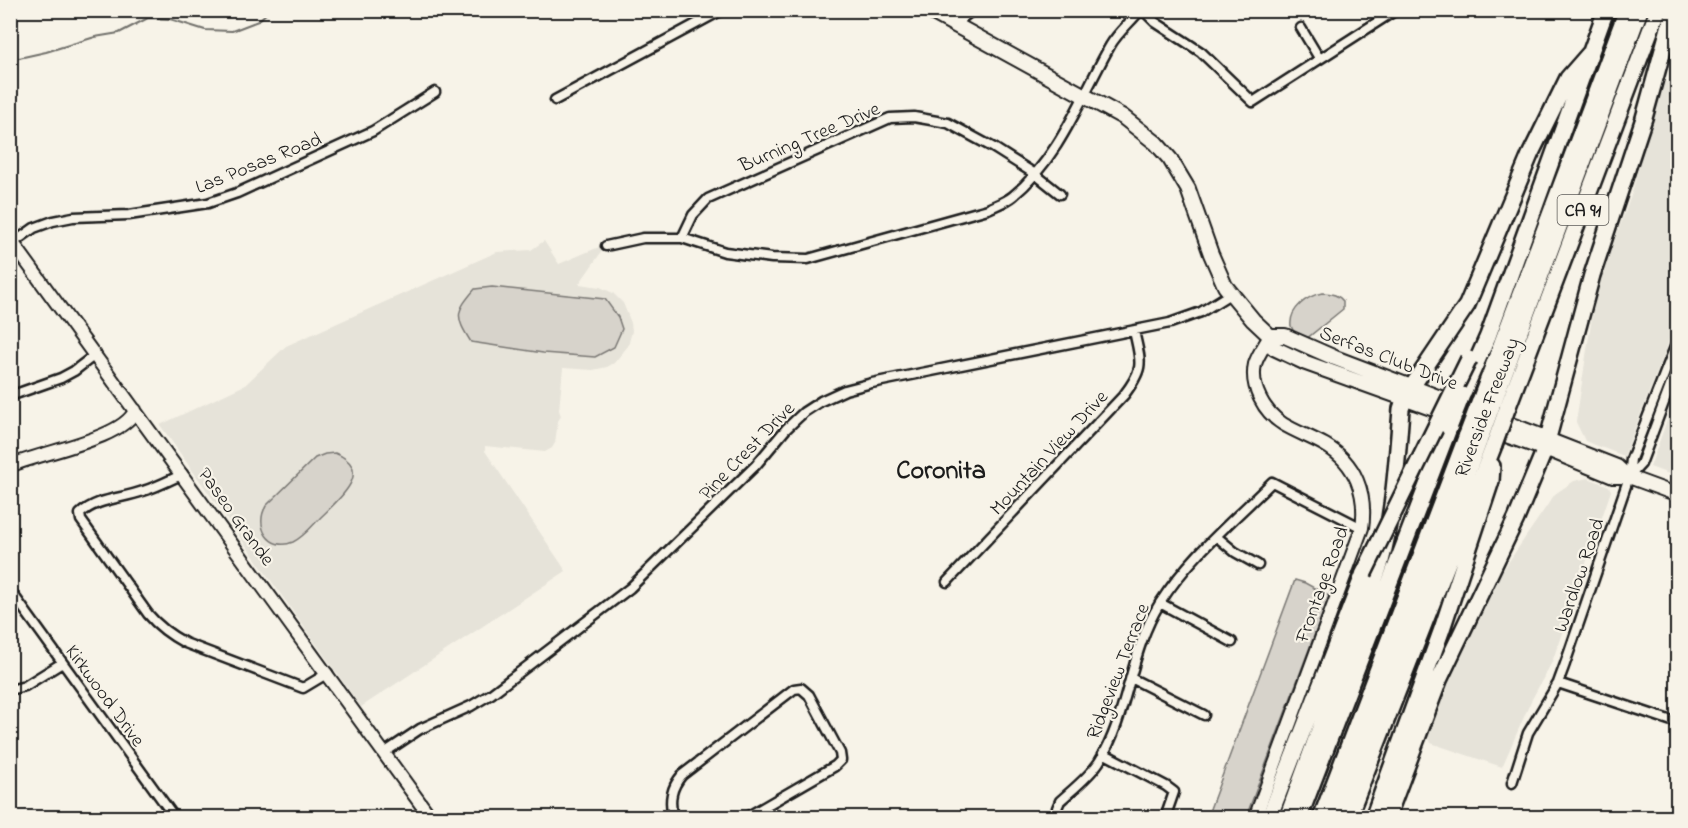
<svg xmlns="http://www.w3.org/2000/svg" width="1688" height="828" font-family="'Indie Flower',sans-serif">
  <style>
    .built { fill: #e6e3d9 }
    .green { fill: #d7d3cb; stroke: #7a7874; stroke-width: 1.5 }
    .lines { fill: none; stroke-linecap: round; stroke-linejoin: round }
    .stream { stroke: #72716c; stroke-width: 2 }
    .minor-casing { stroke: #1c1c1c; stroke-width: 13 }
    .tertiary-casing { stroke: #1c1c1c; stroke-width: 15 }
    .secondary-casing { stroke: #1c1c1c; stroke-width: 16 }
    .primary-casing { stroke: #1c1c1c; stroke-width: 18 }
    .motorway-casing { stroke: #1c1c1c; stroke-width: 20 }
    .minor { stroke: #f7f3e8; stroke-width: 8 }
    .tertiary { stroke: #f7f3e8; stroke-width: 10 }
    .secondary { stroke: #f7f3e8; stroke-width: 12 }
    .primary { stroke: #f7f3e8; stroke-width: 14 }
    .motorway { stroke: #f7f3e8; stroke-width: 15 }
    .motorway-bridge-casing { stroke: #1c1c1c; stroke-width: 20; stroke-linecap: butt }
    .motorway-bridge { stroke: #f7f3e8; stroke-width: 15 }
    .labels { text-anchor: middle; stroke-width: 4.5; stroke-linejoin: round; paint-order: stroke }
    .shield { fill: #f7f3e8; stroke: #5e5c59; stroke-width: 1.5 }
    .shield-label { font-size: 18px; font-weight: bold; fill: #1c1c1c }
    .street-label { font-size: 20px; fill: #1c1c1c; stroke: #f7f3e8 }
    .district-label { font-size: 26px; font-weight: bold; fill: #1c1c1c; stroke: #f7f3e8 }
  </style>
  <rect width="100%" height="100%" fill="#f7f3e8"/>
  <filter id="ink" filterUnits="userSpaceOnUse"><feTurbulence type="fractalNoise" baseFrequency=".0167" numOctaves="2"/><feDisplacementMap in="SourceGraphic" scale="12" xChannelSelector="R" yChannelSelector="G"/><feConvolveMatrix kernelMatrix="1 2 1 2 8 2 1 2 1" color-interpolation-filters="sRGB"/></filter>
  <g filter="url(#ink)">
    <path class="built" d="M1660,80L1677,85V321L1624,456L1585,441L1576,422L1596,290L1632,193Z
      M544,241L559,264L599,247L602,251L579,284L600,287L613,293L623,303L631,323L632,331L628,346L614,363L607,367L593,370L563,368L559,410L561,416L558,421L555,443L552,448L545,452L485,446V451L566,571L361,707L160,425L245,385L286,346L497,252L531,250Z
      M1677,393V477L1650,467Z
      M1588,478L1609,486L1611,491L1552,662L1531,701L1502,767L1431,743L1427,734L1452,667L1488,592L1555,494L1574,481Z"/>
    <path class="green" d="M492,287L605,299L618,317L622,329L614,347L595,357L543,353L471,342C455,317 455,312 475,289Z
      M1322,293C1330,293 1338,294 1343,301V309L1306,339L1294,332L1291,326C1289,309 1307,296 1322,293Z
      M335,453C376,470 338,500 321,517C313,525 304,537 293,542C269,552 254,526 266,506L315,458L325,454Z
      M1295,580L1305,583L1329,596L1246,817H1207Z"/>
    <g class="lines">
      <path class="stream" d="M10,60L46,52L95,37L119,33L148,18L170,19L205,30L232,31L258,21L270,10"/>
      <defs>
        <path id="minor" d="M1143,10L1155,22L1201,52L1253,102L1396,10
          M1301,28L1319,58
          M555,100L722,10
          M682,238L693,215L708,199L890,118L914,117L948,123L994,148L1035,174L1060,194
          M13,243L34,228L53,221L73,217L129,215L208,203L237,193L373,131L435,92
          M606,246L643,238H682L725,252L772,258L808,259L988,209C996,205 1006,202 1013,196C1060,157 1081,97 1110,46C1117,33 1131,22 1140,10
          M10,396L61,378L74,371L96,354
          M183,474C170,480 157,487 143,491C122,499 97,498 80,514L81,520L148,614C159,627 170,635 185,643L303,688L328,673
          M1629,477L1641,464L1678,365
          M1217,537L1235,552L1258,565
          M947,582L1124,395C1145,367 1141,363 1134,331
          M10,590L175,818
          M1160,603L1232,642
          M1131,678L1204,715
          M1558,683L1678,723
          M10,690L25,686L62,663
          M384,753L420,729L471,706L491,694L630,588L756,465L786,429L804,412L821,401L845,390L872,383L1170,323L1201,312L1230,294
          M1103,753L1166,786L1174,792L1165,818
          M1512,783L1528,733L1558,683L1565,664L1629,477L1631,459L1678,339
          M673,817C669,800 671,788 682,775L794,689L801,688L809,695L840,753L841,760L835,766L745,818
          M1059,818L1057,808L1060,801C1073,789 1089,777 1099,762C1129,714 1129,652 1160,603C1189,557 1234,520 1272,482L1362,528"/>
        <path id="tertiary" d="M957,26L962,17L971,10"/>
        <path id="secondary" d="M10,239L431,818
          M1548,439L1617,466L1629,477
          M1545,449L1613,477H1629L1678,495
          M10,466C37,453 125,439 135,410
          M1255,818L1362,528C1367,494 1356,463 1325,445C1311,437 1296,432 1283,424C1264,412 1250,387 1255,364C1258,354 1265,345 1270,336"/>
        <path id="primary" d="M928,10L1123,117L1156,143L1170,159L1188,189L1211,254L1225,286L1253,320L1270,336L1274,348L1306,363L1545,449
          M1270,336H1285L1335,358L1548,439"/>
        <path id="motorway" d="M1462,395L1488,336L1606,10
          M1480,401L1627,10
          M1492,406L1640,10
          M1507,409L1658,10
          M1269,818L1364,573
          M1287,818L1380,565C1394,514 1397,462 1401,409L1405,397L1467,305L1530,155L1568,78L1589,54
          M1299,818L1449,428
          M1321,818L1467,435
          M1334,818L1480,439
          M1348,818L1494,445
          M1373,818L1442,629L1491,481L1492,466
          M1387,818L1439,680L1516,519L1545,449L1592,275L1644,118L1674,10"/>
      </defs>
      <use href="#minor" class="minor-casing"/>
      <use href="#tertiary" class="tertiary-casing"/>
      <use href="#secondary" class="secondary-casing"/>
      <use href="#primary" class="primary-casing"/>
      <use href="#motorway" class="motorway-casing"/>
      <use href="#minor" class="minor"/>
      <use href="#tertiary" class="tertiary"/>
      <use href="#secondary" class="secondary"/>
      <use href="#primary" class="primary"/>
      <use href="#motorway" class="motorway"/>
      <defs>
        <path id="motorway-bridge" d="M1449,428L1462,395
          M1467,435L1480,401
          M1480,439L1492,406
          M1494,445L1507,409
          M1364,573L1469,359"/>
      </defs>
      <use href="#motorway-bridge" class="motorway-bridge-casing"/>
      <use href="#motorway-bridge" class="motorway-bridge"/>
    </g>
  </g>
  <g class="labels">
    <rect class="shield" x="1557.5" y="195" width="51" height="30" rx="4.5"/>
    <g class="shield-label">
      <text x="1583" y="216">CA 91</text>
    </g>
    <g class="street-label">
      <text transform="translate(809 136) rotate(-23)" y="7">Burning Tree Drive</text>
      <text transform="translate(258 162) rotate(-22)" y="7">Las Posas Road</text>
      <text transform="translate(1389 357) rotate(21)" y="7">Serfas Club Drive</text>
      <text transform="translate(1486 407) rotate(-69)" y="7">Riverside Freeway</text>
      <text transform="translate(746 450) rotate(-46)" y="7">Pine Crest Drive</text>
      <text transform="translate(1048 452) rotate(-47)" y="7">Mountain View Drive</text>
      <text transform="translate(237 516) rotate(54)" y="7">Paseo Grande</text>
      <text transform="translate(1578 575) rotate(-71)" y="7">Wardlow Road</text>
      <text transform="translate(1321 584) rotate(-70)" y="7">Frontage Road</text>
      <text transform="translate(1117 671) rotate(-69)" y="7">Ridgeview Terrace</text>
      <text transform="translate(106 695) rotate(54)" y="7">Kirkwood Drive</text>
    </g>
    <g class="district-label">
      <text x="941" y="478">Coronita</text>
    </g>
  </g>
  <rect width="1688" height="828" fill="none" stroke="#f7f3e8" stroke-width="36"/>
  <rect x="18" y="18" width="1652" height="792" fill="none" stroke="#1c1c1c" stroke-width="2" filter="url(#ink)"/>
</svg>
